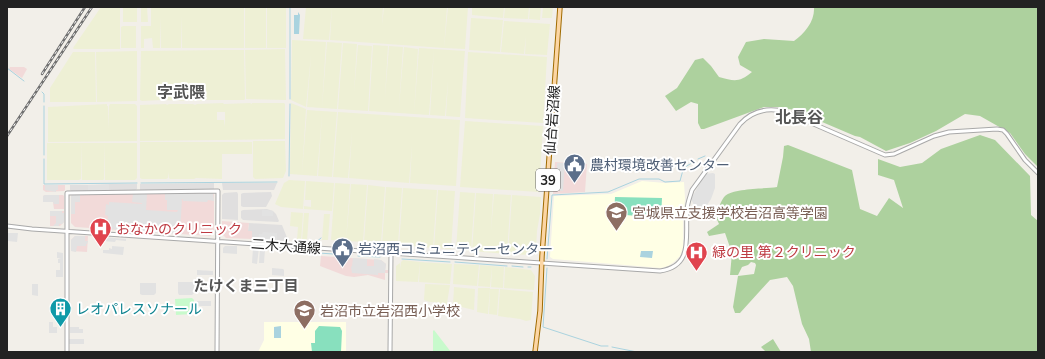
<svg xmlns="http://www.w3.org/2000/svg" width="1045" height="359" font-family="Mulish,'Noto Sans JP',sans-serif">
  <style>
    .residential { fill: #e0dfdf }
    .commercial { fill: #f2dad9 }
    .education { fill: #ffffe5 }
    .farmland { fill: #eef0d5; fill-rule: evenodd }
    .forest { fill: #add19e }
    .park { fill: #c8facc }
    .pitch { fill: #88e0be }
    .parking { fill: #e2e2e2 }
    .water { fill: #aad3df }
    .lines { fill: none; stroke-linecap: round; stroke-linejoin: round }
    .stream { stroke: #aad3df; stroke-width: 1 }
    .minor-casing { stroke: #a9a9a9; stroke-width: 5 }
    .major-casing { stroke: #a06b00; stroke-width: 5.5 }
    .minor { stroke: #fff; stroke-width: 3 }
    .major { stroke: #fcd6a4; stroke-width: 3.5 }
    .rail-casing { stroke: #707070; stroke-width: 2.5 }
    .rail { stroke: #fff; stroke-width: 1; stroke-dasharray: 3; stroke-linecap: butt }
    .labels { text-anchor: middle; stroke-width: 4; stroke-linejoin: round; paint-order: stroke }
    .shield { fill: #fff; stroke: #646464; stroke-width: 1 }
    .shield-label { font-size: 13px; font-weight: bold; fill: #222 }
    .street-label { font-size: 14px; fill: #222; stroke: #fff }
    .service-label { font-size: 14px; fill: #4e5e75; stroke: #fff; text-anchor: start }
    .education-label { font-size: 14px; fill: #785e54; stroke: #fff; text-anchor: start }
    .health-label { font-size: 14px; fill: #be3a42; stroke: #fff; text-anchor: start }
    .culture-label { font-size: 14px; fill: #0d838f; stroke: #fff; text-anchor: start }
    .neighbourhood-label { font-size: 15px; font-weight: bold; fill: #555; stroke: #fff }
    .quarter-label { font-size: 16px; font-weight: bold; fill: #555; stroke: #fff }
  </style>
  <rect width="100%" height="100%" fill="#f2efe9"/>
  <path class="residential" d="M214,183V189L213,190H140V184Z
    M222,183H277L274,190H223Z
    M109,184H137V189L135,191H109Z
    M70,185H88V191L72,192L70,190Z
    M237,192L238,194V220L222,219V195L224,193Z
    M271,192L272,196L266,207H243L241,206V194L243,193Z
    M267,209L273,211L276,214L279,221L278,222L243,220L241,218V211L243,210Z
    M249,223L282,225L288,240L286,242L252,239V231H248Z"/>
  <path class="commercial" d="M10,67H24L27,69L22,78L9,69Z
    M555,162L587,164L585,192L553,194Z
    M43,185H65V190L64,191L46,192L43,190Z
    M213,193L214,194V233L210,236L75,227L71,223V196L73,194Z
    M45,195H63L64,196V209H54L53,202H43V196Z
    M50,211H64V222L60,226H50Z
    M222,221L249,223L248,231H252V239L226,238L222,234Z
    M75,236H88L87,252L71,251V240Z
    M321,256L381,260L386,264L385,270H388V273H385V280L368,275L354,277L346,276L320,266Z"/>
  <path class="education" d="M642,181L665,183L684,182L685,199L683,220V247L680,256L674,262L668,266L661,268L553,259L550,257L554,196L611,194Z
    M264,322H346V352H258L264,340Z"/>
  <path class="farmland" d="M101,7H120V49H74L73,48Z
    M123,7H137V22H123Z
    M141,7H147L148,22H141Z
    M151,7H244V48H182L181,16V48H161L160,17V48H153L152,38L144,39V48H141V26H151Z
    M245,7H266V48H245Z
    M267,7H286V48H267Z
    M306,7H332L329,40L303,39Z
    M332,7H383L382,25L384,7H447L444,48L402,45L403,37L402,45L330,40Z
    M448,7H468L465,49L444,48Z
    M472,7H504L503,18L472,15Z
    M505,7H529L528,19L504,18Z
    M530,7H541L540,20L529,19Z
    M543,7H553L552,18H542Z
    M471,18L503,20L500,52L469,50Z
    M505,21L550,24L547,55L525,54L526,36L524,54L501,52L504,21Z
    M123,26H136V48H121V27Z
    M292,40L326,42L322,108L307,107L311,55L306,107L291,100Z
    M327,42L342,43L337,109L322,108Z
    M343,43L357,44L354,93L358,45L372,46L368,111L338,109Z
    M373,45L388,46L385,97L389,46L403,47L399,107L404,47L418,49L414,114L369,111Z
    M419,48L434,49L429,115L414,114Z
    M285,49L286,100L246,99L245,50Z
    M434,49L465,51L460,117H458L446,116L448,81L445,116L430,115Z
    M224,50H244L245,99L244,100H203L201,101L161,100L142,101L140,100L141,51L224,50V61Z
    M137,51V101L97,102L96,52Z
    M73,52H95L96,102H50V88Z
    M468,52L484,53L480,116L484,53L547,57L543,123L465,118Z
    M223,103L224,104L250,103L252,104V138V103H284L285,104V139L140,141V105L166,104L167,105L169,104H193L195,105L197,104ZM217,112H225V127L224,120H217Z
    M291,103L306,109L302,173L307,110L337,112L332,177L318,176L322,114L317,176L290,174Z
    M107,104V106H108L109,129V106L110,104H135L137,106V141L48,142V107Z
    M338,112L460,120L456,186L425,184L427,155L425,184L410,183L412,145L409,183L349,178L352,132L348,178L333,177Z
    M465,121L543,126L539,192L460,187Z
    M253,141H285L286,171L283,178L255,179L253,177Z
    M140,142H252V154H222V179L196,178L194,179H170L169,178L168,172V178L166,179H142L140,178Z
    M47,143H81V179L79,180H47Z
    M81,143H104V179L103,180H82Z
    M104,143H137V178L135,180H105Z
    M289,180L305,181L303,209L281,207L275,204L284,183Z
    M306,181L334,183L332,211L304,209V206L311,207V200H305Z
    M335,183L350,184L346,241L331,240Z
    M351,184L367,185L363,242L346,241Z
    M368,185L385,187L381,243L364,242Z
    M386,187L402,188L398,245L382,244Z
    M403,188L437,190L433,248L399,245Z
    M438,190L455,191L451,249L434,248Z
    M460,192L475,193L471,251L456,250Z
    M476,193L493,194L491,231L494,194L511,195L507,254L472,251Z
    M512,195L541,197L540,214L537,231L536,249L531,255L508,254Z
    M291,212L303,213L301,241L297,240L298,227L290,226Z
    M304,213H309L307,241H302Z
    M324,214H330L328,240H322Z
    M403,260L420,262L418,282L396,281V266L400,263V269L401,262Z
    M420,262L452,264L450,284L419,282Z
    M454,264L479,265L477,286L465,285V280V285L453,284Z
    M480,265L492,266L490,287L478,286Z
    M492,266L504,267L503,288L491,287Z
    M505,267L531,270L535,276L534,290L504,288Z
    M425,284L450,285L446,309L441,308L433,304V303L441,302H430L424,300Z
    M454,287L475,289L474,310L453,305Z
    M478,288H490L488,314L477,312Z
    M490,289H499L497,315L489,314Z
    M500,289L509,290L508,306L509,290L533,292L531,320L526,321L520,319L498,316Z"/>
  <path class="forest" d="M814,7H1038V167L1025,154L1010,133L980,116L965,114L936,131L910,143L886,151L860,137L855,136L794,110L779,107H764L704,129H701L698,123V104L691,102L676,111L665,96L677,88L695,60L703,58L711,66L719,77C734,81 739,83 752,72L740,65L738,57L746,42L764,39L794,41C805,33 815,21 814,7Z
    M980,135L995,140L1030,176L1031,215L1038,221V352H811L809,339L802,324L793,286L787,277L770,280L740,313H735L733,307L738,276L754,274L756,265L755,263L751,262L748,265L742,267L738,275H730L732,253L725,233L709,236L707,232L719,224L715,215C718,210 721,200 725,196C734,188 765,189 777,187L783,157L784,146L788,145L852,170L860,209L877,216L889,198L903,208L894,180L878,175V159L900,167L922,163L941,149Z
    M773,339L781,352H766L761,347Z"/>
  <path class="park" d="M192,298L194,300V313L192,314L176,315L175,299Z
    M434,330L451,352H433V331Z"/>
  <path class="pitch" d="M615,197L662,198L661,218L614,214Z
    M319,326L340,327L342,331L341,352H312L311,343H315V331Z"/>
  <path class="parking" d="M557,163H565L563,191L556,190Z
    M713,173L715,174V188L711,199L707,205L703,208L696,209L691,199L705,174Z
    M109,184V191H88V185Z
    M45,185H58V190H56V192L45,190Z
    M213,193L214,201L208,200L207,202L183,201V199H182L180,232L178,234L107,229L108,216L105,215L106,204L109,205V202L142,204V203L132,202L133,194H147L146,210L177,212L178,210H167V200H165V194Z
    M73,194H80V202H75V214H71V196Z
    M45,195H59V204H54L53,202H43V196Z
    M262,209L273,211V216H262Z
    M50,211H62V213H64V222L62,224H59V226H53L56,223V216H50Z
    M263,232L277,233V241L258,240L259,234H262Z
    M8,233H18L17,242L8,241Z
    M75,236H85V241H88L87,244H86V246H77L76,252L71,251V240Z
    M103,237L126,239V241L116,240L115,242L103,241Z
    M112,246L124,247L123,255L103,253V250H109V248L112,249Z
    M225,246H237V254L223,253V248Z
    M253,248H259L257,264L252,263Z
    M260,248L265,249L264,263H259Z
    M57,252L63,253V277H56V270H60V263H58V259L61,258H57Z
    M353,258L367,259V266H374V259L381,260L386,264L385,273H378V275L352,273L351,267L352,266Z
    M272,268L283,269L284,270V276L272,275Z
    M197,270L213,271V275H197Z
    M178,282H194V293L192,295H179L178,293Z
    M140,283H156V293L154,295H142L140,294Z
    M32,284H38V296L32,295Z
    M197,301H211V306H197Z
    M49,322H53V327H57V333H49Z
    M70,327H79V329H83V333H70Z
    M69,339H84V344H69Z"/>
  <path class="water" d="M298,12L300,15L299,34H294V15H298Z
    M641,251H653L652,258L640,257Z
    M281,326V338H274V327Z"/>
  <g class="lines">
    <path class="stream" d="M7,68L24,81
      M42,92L44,94V102
      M290,99V7
      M44,155V106
      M44,159V184L137,183
      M698,159L705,156
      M685,167L692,163
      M289,176L290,104
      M141,183L277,182
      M315,243L321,238
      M303,252L349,255
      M358,256L380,257
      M402,259L450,262
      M547,259L552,195L608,192L639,179H659L665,182L680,181L683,170
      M455,262L507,266
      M512,266L523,267
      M528,267H531
      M547,268L543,327L601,346H608
      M612,347L637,352"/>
    <defs>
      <path id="minor" d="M7,226L32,229L660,271C694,266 685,237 687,211C687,203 690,197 692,190L740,124C753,110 768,107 786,112L885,155L894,154L934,136L949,132L997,129L1003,130L1007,134L1025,160L1038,173
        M67,352V193L218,191L217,352
        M390,352L391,253"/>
      <path id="major" d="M535,352L540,311L542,256L560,7"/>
    </defs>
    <use href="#minor" class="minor-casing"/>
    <use href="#major" class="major-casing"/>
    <use href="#minor" class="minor"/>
    <use href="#major" class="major"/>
    <defs>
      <path id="rail" d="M42,74L85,7
        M7,136L92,7"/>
    </defs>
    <use href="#rail" class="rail-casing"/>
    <use href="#rail" class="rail"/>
  </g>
  <defs>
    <symbol id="civic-pin" viewBox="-11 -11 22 30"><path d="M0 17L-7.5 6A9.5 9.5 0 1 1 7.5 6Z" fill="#5c6f8a" stroke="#fff"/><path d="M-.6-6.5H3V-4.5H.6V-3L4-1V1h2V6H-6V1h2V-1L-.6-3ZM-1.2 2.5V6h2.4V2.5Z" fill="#fff"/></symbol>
    <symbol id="school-pin" viewBox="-11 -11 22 30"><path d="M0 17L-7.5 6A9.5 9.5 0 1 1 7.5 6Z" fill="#8d6e63" stroke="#fff"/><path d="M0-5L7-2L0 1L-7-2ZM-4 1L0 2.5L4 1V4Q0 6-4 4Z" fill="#fff"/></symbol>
    <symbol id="hospital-pin" viewBox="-11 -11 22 30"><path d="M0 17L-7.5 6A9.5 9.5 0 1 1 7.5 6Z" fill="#e0444e" stroke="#fff"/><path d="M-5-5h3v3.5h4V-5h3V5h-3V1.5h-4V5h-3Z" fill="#fff"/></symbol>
    <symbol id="building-pin" viewBox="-11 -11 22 30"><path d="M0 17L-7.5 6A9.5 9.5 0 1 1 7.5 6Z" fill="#0f9aa8" stroke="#fff"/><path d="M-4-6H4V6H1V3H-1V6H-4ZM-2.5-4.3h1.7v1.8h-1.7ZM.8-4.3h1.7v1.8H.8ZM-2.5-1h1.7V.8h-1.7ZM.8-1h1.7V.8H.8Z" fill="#fff"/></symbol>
  </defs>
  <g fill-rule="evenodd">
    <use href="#civic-pin" x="562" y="152" width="25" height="34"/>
    <use href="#school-pin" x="604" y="200" width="25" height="34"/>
    <use href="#hospital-pin" x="88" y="216" width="25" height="34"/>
    <use href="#civic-pin" x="330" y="236" width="25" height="34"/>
    <use href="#hospital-pin" x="684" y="240" width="25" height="34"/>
    <use href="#building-pin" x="48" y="296" width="25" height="34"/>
    <use href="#school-pin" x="292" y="298" width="25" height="34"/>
  </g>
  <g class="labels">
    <rect class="shield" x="536" y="169" width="24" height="22" rx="3"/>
    <g class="shield-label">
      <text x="548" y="185">39</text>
    </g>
    <g class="street-label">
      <text transform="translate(552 120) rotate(-86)" y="5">仙台岩沼線</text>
      <text transform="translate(286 246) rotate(4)" y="5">二木大通線</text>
    </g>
    <g class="service-label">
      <text x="590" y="170">農村環境改善センター</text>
      <text x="358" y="254">岩沼西コミュニティーセンター</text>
    </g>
    <g class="education-label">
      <text x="632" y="218">宮城県立支援学校岩沼高等学園</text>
      <text x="320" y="316">岩沼市立岩沼西小学校</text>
    </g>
    <g class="health-label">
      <text x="116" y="234">おなかのクリニック</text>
      <text x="712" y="257">緑の里 第２クリニック</text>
    </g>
    <g class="culture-label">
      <text x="76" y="314">レオパレスソナール</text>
    </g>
    <g class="neighbourhood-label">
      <text x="246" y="291">たけくま三丁目</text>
    </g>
    <g class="quarter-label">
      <text x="181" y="98">字武隈</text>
      <text x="799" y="123">北長谷</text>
    </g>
  </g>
  <rect width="1045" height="359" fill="none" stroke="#222222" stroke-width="16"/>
</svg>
